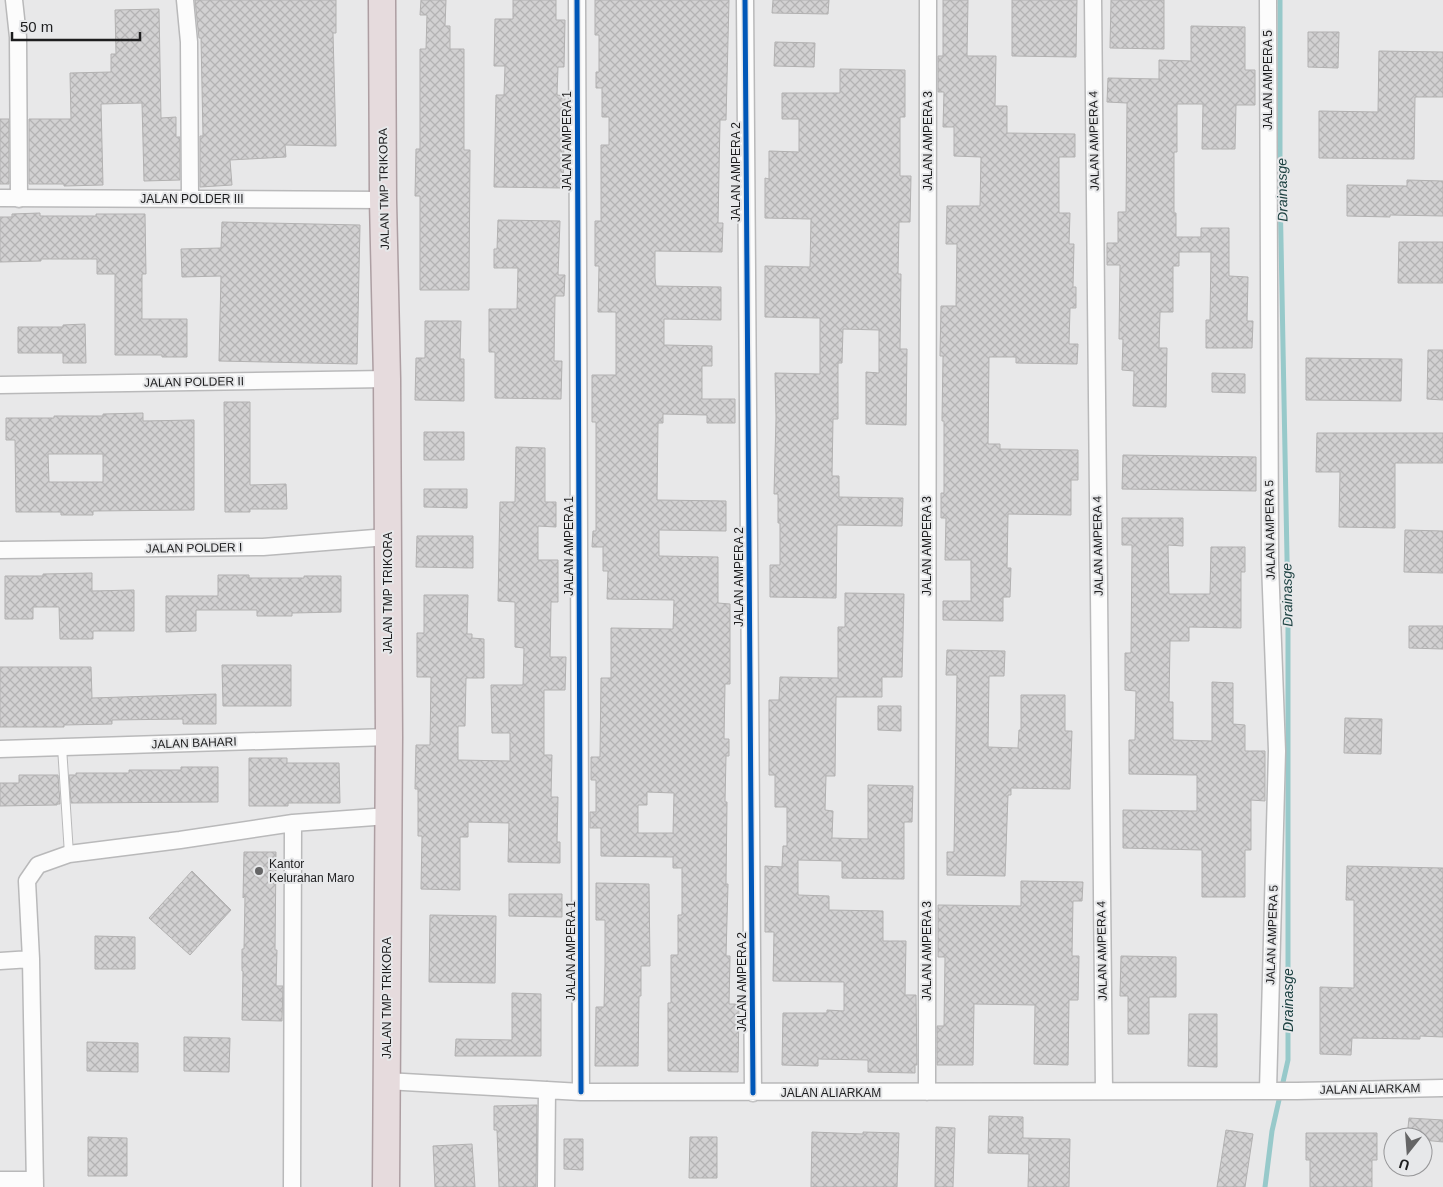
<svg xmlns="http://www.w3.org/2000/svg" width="1443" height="1187" font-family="Helvetica,sans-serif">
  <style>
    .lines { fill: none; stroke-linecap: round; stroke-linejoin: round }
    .stream { stroke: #97c9ca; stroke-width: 5 }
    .building { fill: url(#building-cross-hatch); stroke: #b2b1b1; fill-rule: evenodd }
    .service-casing { stroke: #b9b9ba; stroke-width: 10 }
    .minor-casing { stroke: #b9b9ba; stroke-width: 19 }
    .trunk-casing { stroke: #ad9ea2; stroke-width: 29 }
    .service { stroke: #fcfcfc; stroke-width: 8 }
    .minor { stroke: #fcfcfc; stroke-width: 16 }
    .trunk { stroke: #e6dbdd; stroke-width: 26 }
    .cycleway-casing { stroke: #e7e8ea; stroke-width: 8 }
    .cycleway { stroke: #0057b8; stroke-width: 5 }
    .poi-dot { fill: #656566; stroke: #e7e8ea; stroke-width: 2 }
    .labels { text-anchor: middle; stroke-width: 4; stroke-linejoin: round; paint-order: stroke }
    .street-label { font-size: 12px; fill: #1e1e1f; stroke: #e7e8ea }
    .poi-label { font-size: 12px; fill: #1e1e1f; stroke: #e7e8ea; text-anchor: start }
    .water-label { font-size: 14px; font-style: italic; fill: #1c4040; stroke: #e7e8ea }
  </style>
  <defs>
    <pattern id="building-cross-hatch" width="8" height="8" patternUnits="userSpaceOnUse" patternTransform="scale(1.25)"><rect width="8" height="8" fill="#d2d1d2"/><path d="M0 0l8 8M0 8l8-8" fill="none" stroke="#b4b3b4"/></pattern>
  </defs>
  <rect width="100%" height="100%" fill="#e8e8e9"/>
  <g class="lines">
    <path class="stream" d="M1265,1187L1272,1131L1288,1060V610L1280,188V0"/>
  </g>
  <path class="building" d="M195,0H336V33H333L336,146L285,145L286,157L230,160L232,185L200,187V136H203L201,38H199Z
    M421,0H446L445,26H450V49H464V150H470L469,290H420V196H415L416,149H420V49H426L427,15H420Z
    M513,0H556V20H565L564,67H558L557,95L565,96L563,188L494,187L496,95H504L505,66H494L495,19H513Z
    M595,0H729L726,120H720L718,223H723L722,252L655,251V278L656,286L721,287V320L664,319V345L712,346V366H702V399H735V423H707V415L663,414V423H658L657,500L726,501V531L659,530V556L718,557V603L730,604V684H725L724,739H729V756H726L725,802H727L726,884H728L726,956H730L729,1004H739L738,1072L668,1071V1003H671V955H678V915H682V868H673V857L601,856V828H590V812H596V780H591V757H600L601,678H611V628L673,629L674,600L607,599L608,571H603V547H592L593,531H596V422H592V375H616V312H598L599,266H595V221H601V145H609V117H602V88H596V72H599V35H595ZM647,792L674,793L673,833H638V805H647Z
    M773,0H829L828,14L772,13Z
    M943,0H968L967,56H996L995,106H1007V133L1075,134V157H1059V213H1070L1069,244H1074L1073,287H1076V308H1070L1069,344H1078L1077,364L1016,363V357H989L988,444H1000V449L1078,450V480H1071V515L1008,514L1007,568H1011L1010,597H1003V621L943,620V601H971V560H945L946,518H941V493H944V421H942L943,356H940L941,306H956L957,244H946L947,206H980L981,157L954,156V127H943L944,92H938V56H943Z
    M1012,0H1077L1076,57L1012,56Z
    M1111,0H1164V49L1110,48Z
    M159,9L161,118L176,117V137H180V180L144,181L142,103L101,104L103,185L64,186V184H29V119H71L70,73L111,72V54H116L115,10Z
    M1191,26L1245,27V70H1255V105H1236L1235,149H1202L1203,104H1177V152H1174V213H1176V237H1201V228H1229V276L1248,277L1247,321H1253L1252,348H1206V320H1210L1211,252H1179V266H1173V312H1160L1159,348H1167L1166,407L1133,406L1134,371L1122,370L1123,339H1119L1120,265H1107V243H1118V212H1126L1127,103L1107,102L1108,78L1159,79V60L1191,61Z
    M1308,32H1339L1338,68L1308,67Z
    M775,42L815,43L814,67L774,66Z
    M1379,51L1443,52V97H1415L1414,159L1319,158V111L1378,112Z
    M840,69L905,70V117H900V176H911L910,222H899L898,274H901L900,349H907L906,425L866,424V372L879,373V330L843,329L842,363H838V419H833L832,476H839V497L903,498L902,526L837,525L836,598L770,597V565H780V523H778V494H774L776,418L775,373L820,374V318L765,317V266L810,267L811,219L765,218V178L769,179V151L799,152V119H782V93H840Z
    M0,119H9V184H0Z
    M1407,180L1443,181V216L1390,215V217L1347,216V185L1407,186Z
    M40,213V216H96V214H145L146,274H142V319H187V357H162V355H115V274H97V259H41V261L0,262V217H12V214Z
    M498,220L560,221L558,275H565L564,296H555L554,361H562L561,399L495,398V352H489V309H517L518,268H494V249H497Z
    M222,222L360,225L357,364L219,361L221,276L182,277L181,249L221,248Z
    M1399,242H1443V283H1398Z
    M425,321H461L460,359H464V401L415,400L416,358H425Z
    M85,324L86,363H63V353H18V327H63V325Z
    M1428,350H1443V400L1427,399Z
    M1306,358L1402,359L1401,401L1306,400Z
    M1212,373L1245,374V393L1212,392Z
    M224,402H250V485L286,484L287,509H250V512H225Z
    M143,413V421L194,420V510L93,511V515H61V512H16L15,440H6V418H54V416H103V414ZM48,454H103V482H49Z
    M424,432H464V460H424Z
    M1317,433H1443V463H1395V528L1339,527L1340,472H1316Z
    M516,447L545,448V502H556V527L538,526V560H558V602H551L550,657H566L565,690H544V755H552L551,797H558L557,842H560V863L508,862L509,823L468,822V837H460V890L421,889L422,836H418V789H415L416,745H430L431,677H417V633H424V595H468L467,634H472V638L484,639V678H466L465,726H458V760L510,761V733H492L491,685H523L524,648L515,647V602L498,601L500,502H515Z
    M1123,455L1256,457V491L1122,489Z
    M424,489H467V508L424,507Z
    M1122,518H1183V546L1168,545L1169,594H1210L1211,547H1245V572H1241V628L1189,627V641H1170L1169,702H1173V740L1212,741V682L1233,683V724L1245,725V751H1265V801L1251,800V850H1245V897H1202V850L1123,848V810L1197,811V775L1129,774V740H1135L1136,691L1125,690V653H1131L1132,545H1122Z
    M1405,530L1443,531V573L1404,572Z
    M417,536H473V568L416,567Z
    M92,573V591L134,590V631H93V639H60L59,607H33V619H5V576H43V574Z
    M218,575H249V578H304V576H341V612L292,613V616H257V610H196V631L166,632V596H218Z
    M845,593L904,594L902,677H882V697H836L835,776H826L825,810L833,811L832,838L868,839V785L913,786L912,822H904V879L842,878V861L798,860V895L829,896V910L883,911V941H906L905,995H916L917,1065H915V1073L868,1072V1060L818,1059V1066L782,1065L783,1013H827V1010L844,1011V982L773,981L774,932H765V866L782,867L783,846H787V807H775V775H769V700H779L780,677L838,678V627H845Z
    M1409,626H1443V649L1409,648Z
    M947,650L1005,651L1004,676H989L988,747L1018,748L1019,730H1021V695H1065V731H1072L1070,789L1011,788V795H1008L1005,876L947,875V852H954L957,675H946Z
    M222,665H291V706H223Z
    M0,667H91L92,698L216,694V724H183V719L112,720V724L64,725V727H0Z
    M878,706H901V731L878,730Z
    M1345,718L1382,719L1381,754L1344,753Z
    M249,758H287V763H339L340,803H288V806H249Z
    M181,767H218V802L71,803L69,775H76V773H129V770H181Z
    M19,775H58L60,804H57V805L0,806V783H19Z
    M244,852H276L275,950H277L276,986H283L282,1021L242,1020L243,971H242V949H244L245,896L243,898Z
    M1347,866L1443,868V1037L1420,1036V1039L1352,1038L1351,1055L1320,1054V987L1354,988V900H1346Z
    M192,871L231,910L190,955L149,918Z
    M1021,881L1083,882L1082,901H1073L1072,956H1079L1078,1000H1069L1068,1065L1034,1064L1035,1005L974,1004L973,1065H937V1026H944L945,957H938V905L1021,906Z
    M596,883L649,884L650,966H641V996H639L638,1066H595L596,1007H604L605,965V920H596Z
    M509,894H562V917L509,916Z
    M430,915L496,916L495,983L429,982Z
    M95,936L135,937V969H95Z
    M1121,956L1176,957V997H1149V1034H1128V996H1120Z
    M512,993L541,994V1056H455L456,1039L512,1040Z
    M1189,1014H1217V1067L1188,1066Z
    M184,1037L230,1038L229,1072L184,1071Z
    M87,1042L138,1043V1072L87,1071Z
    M537,1105L536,1187H499L497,1130H494V1106Z
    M989,1116L1023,1117V1138L1070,1139L1069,1187H1028L1029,1154L988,1153Z
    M1409,1118L1443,1120V1142L1423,1140V1137H1407Z
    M936,1127L955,1128L953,1187H935Z
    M1226,1130L1253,1134L1245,1187H1217Z
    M812,1132L863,1134V1132L899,1133L897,1187H811Z
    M1306,1133H1377V1160H1372V1187H1310V1160H1306Z
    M88,1137L127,1138V1176H88Z
    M690,1137H717V1178H689Z
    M564,1139H583V1170L564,1169Z
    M472,1144L475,1187H435L433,1146Z"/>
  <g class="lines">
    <defs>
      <path id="service" d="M62,747L69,854"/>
      <path id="minor" d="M14,0L18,37L19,199
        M185,0L189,42L190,199
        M577,0L581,1092
        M745,0L753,1093
        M1093,0L1104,1091
        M1268,0L1270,563L1277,751L1268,1090
        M0,198L383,200
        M0,385L387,379
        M0,550L263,547L387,537
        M0,749L389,737
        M0,961L31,959
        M386,1081L581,1092L1297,1091L1443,1088
        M927,1092L928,0
        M0,1180H35
        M35,1187L31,959L27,881L38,865L69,854L180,840L293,823L388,816
        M292,1187L293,823
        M546,1187L547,1090"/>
      <path id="trunk" d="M382,0L383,200L387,379L389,737L386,1187"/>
    </defs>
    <use href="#service" class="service-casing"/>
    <use href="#minor" class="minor-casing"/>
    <use href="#trunk" class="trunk-casing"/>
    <use href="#service" class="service"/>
    <use href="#minor" class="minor"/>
    <use href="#trunk" class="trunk"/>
    <defs>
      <path id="cycleway" d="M577,0L581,1092
        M745,0L753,1093"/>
    </defs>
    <use href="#cycleway" class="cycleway-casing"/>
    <use href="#cycleway" class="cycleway"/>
  </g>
  <circle class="poi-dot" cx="259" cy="871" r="5"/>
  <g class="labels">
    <g class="street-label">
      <text transform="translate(1268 80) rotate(-90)" y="4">JALAN AMPERA 5</text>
      <text transform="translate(567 141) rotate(-90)" y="4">JALAN AMPERA 1</text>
      <text transform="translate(928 141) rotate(-90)" y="4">JALAN AMPERA 3</text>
      <text transform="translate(1094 141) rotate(-91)" y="4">JALAN AMPERA 4</text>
      <text transform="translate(736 172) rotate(-90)" y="4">JALAN AMPERA 2</text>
      <text transform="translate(384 189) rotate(-91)" y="4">JALAN TMP TRIKORA</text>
      <text x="192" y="203">JALAN POLDER III</text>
      <text transform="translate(194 382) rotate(-1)" y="4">JALAN POLDER II</text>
      <text transform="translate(1270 530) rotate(-91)" y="4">JALAN AMPERA 5</text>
      <text transform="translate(569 546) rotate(-90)" y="4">JALAN AMPERA 1</text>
      <text transform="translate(927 546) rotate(-90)" y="4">JALAN AMPERA 3</text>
      <text transform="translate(1098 546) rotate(-91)" y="4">JALAN AMPERA 4</text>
      <text transform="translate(194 548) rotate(-1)" y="4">JALAN POLDER I</text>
      <text transform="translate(739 577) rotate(-90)" y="4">JALAN AMPERA 2</text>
      <text transform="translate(388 593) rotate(-90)" y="4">JALAN TMP TRIKORA</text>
      <text transform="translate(194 743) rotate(-2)" y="4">JALAN BAHARI</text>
      <text transform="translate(1272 935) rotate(-88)" y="4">JALAN AMPERA 5</text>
      <text transform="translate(571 951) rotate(-90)" y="4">JALAN AMPERA 1</text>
      <text transform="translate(927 951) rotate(-90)" y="4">JALAN AMPERA 3</text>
      <text transform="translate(1102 951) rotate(-91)" y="4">JALAN AMPERA 4</text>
      <text transform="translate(742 982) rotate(-90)" y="4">JALAN AMPERA 2</text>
      <text transform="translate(387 998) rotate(-90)" y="4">JALAN TMP TRIKORA</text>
      <text transform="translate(1370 1089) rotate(-1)" y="4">JALAN ALIARKAM</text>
      <text x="831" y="1097">JALAN ALIARKAM</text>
    </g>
    <g class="poi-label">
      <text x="269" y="868">Kantor<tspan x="269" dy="14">Kelurahan Maro</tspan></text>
    </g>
    <g class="water-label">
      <text transform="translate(1282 190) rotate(-91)" y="5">Drainasge</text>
      <text transform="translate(1287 595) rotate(-91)" y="5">Drainasge</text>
      <text transform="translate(1288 1000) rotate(-90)" y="5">Drainasge</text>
    </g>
  </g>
  <g transform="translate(1408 1152) rotate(197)"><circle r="24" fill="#e7e8ea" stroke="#979799"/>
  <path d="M0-4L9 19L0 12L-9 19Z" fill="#656566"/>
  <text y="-8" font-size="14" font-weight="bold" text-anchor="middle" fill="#1e1e1f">U</text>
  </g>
  <path d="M12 32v8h128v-8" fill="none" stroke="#1e1e1f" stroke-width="2.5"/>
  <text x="20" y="32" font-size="15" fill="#1e1e1f" stroke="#e7e8ea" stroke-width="4" paint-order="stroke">50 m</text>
</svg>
